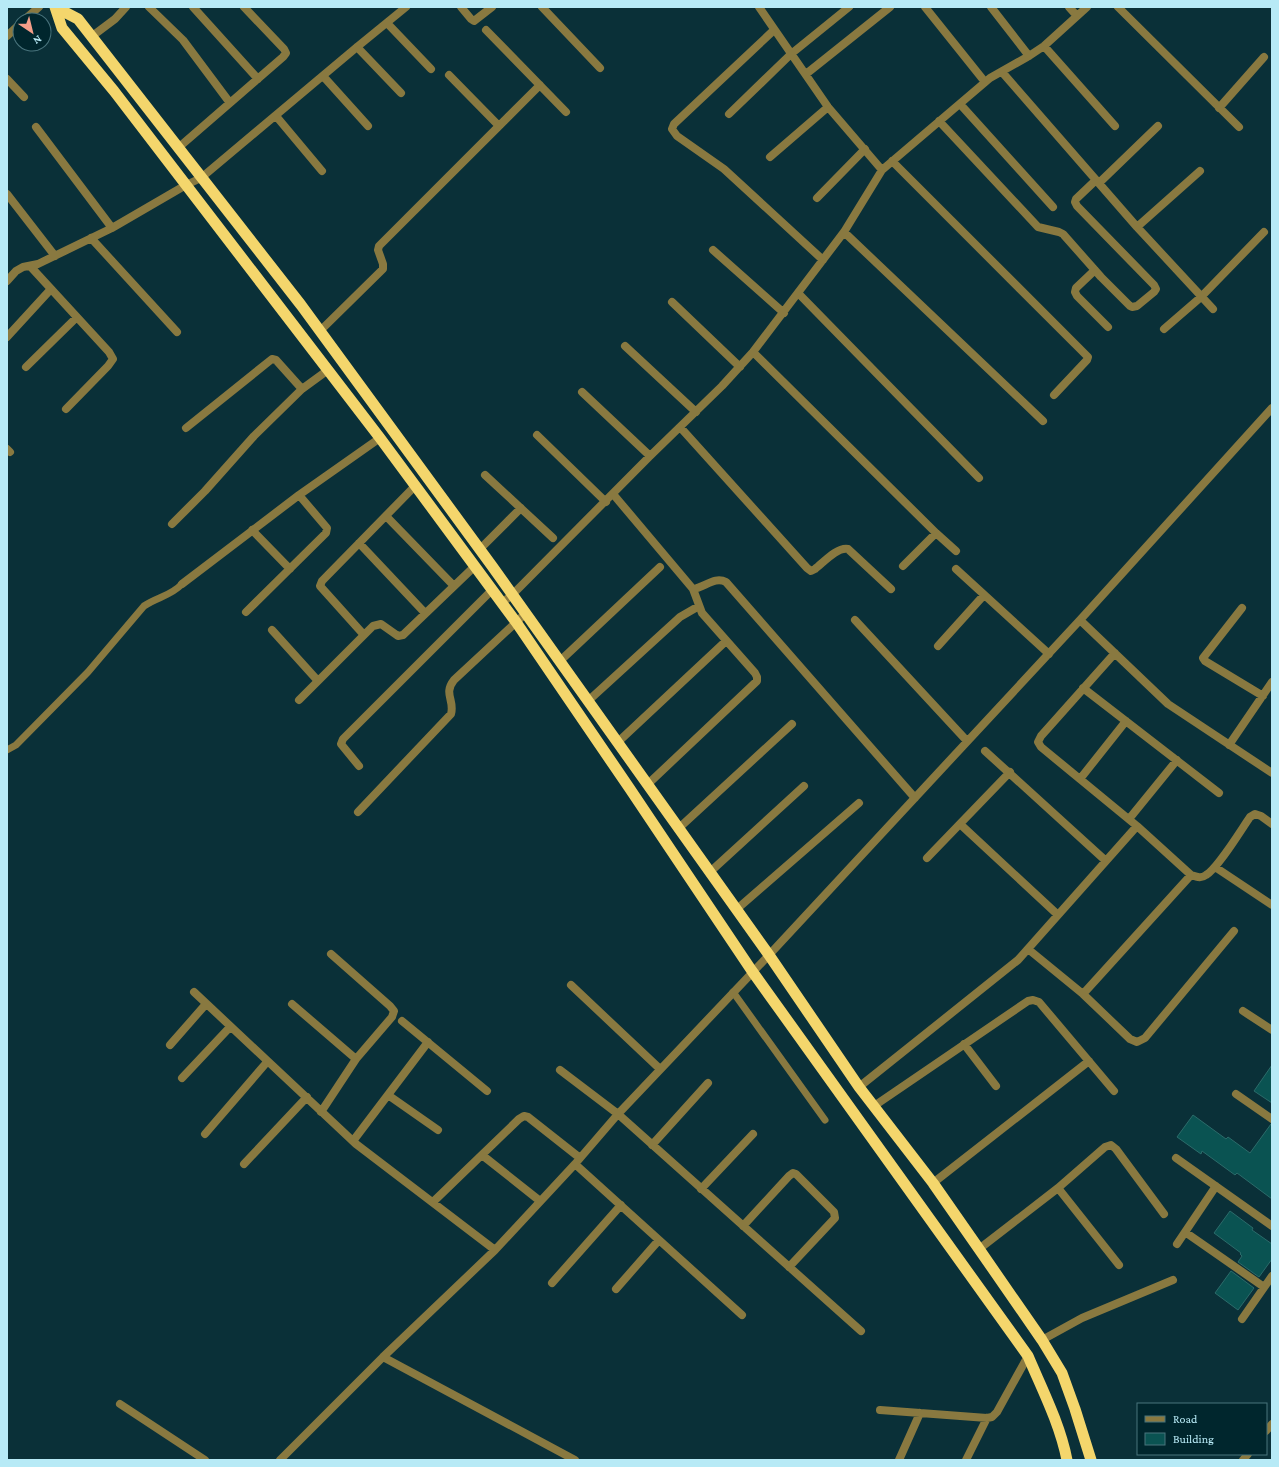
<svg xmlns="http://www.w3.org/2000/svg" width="1279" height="1467" font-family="'Crimson Pro',serif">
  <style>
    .building { fill: #0a5352; stroke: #2b6b6a }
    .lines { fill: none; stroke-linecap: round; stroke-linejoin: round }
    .service { stroke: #897940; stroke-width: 7 }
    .minor { stroke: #897940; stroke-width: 8 }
    .trunk { stroke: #f4d66c; stroke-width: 11 }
  </style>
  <rect width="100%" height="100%" fill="#0a3038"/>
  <path class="building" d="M1272,1065V1103L1254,1091Z
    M1193,1115L1226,1139L1228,1137L1250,1153L1271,1124H1272V1199L1237,1173L1235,1175L1202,1151L1201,1154L1177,1137Z
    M1230,1211L1253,1228L1252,1230L1272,1244V1259L1259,1277L1238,1262L1242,1256L1240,1254L1241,1253L1214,1233Z
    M1231,1271L1254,1288L1238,1310L1215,1293Z"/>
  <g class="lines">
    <path class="service" d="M7,750L16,745L88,672L144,606C157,597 171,596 182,584
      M733,992L825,1120"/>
    <path class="minor" d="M149,7L183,40L230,103
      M193,7L258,79
      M461,7L471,19L474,21L492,7
      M542,7L600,68
      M759,7L828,107L882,170
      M925,7L985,82
      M991,7L1029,56
      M1069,7L1077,16
      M1118,7L1239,127
      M24,20L39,7
      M387,23L431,69
      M486,30L566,112
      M774,30L674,124L672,129L677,136L724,169L823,260
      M7,36L20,24
      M91,37L115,19L126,7
      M1044,46L1115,126
      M357,47L401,93
      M1002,72L1137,227L1213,309
      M806,74L890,7
      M449,75L499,126
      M323,76L368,126
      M7,79L24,97
      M960,104L1053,207
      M1219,108L1264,57
      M729,114L791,54L849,7
      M276,116L322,171
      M939,121L1038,227L1059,232L1063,234L1101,277L1130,306L1132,307L1137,306L1154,292L1156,289L1154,285L1077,206L1075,202L1076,199L1096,180
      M36,127L112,228
      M178,148L283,57L286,53L284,49L244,7
      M770,157L828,107
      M892,161L1088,357L1087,360L1054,395
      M1099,183L1158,126
      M7,194L55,256
      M817,198L865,149
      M1137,227L1200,171
      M844,232L1043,421
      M91,238L177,332
      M713,250L784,313
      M30,266L109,352L113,359L108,366L66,409
      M1095,270L1076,288L1075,292L1077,296L1108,327
      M7,281L16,271L23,267L38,264L112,228L186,185L201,178L357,47L406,7
      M798,293L979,478
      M672,302L740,367
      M1164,329L1201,297L1264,232
      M320,331L383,269V264L378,250L379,246L540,85
      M7,337L51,289
      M625,346L696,412
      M753,352L936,533L956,551
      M26,367L77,317
      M582,392L650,456
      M680,427L807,568L811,571L815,569C824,562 837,547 848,549L891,589
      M186,428L272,359L276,360L302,389
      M537,435L606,502
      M7,449L10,452
      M485,475L553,538
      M613,494L693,589C705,587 715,576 726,582L915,798
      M386,516L454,586
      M172,524L205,491L254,436L302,389L328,370
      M252,530L290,569
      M359,543L425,613
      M480,549L521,508
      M903,566L936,533
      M956,569L1049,654
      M182,584L299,495L380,438
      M502,603L513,594L650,456L722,386L753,352L844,232L882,170L990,78L1029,56L1044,46L1087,7
      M1242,608L1203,658L1205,661L1263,696
      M246,612L326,533L327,528L299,495
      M855,620L967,741
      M1080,620L1168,704L1272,773
      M272,630L318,681
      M364,635L320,586L322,581L415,486
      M938,646L984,595
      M1115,653L1041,736L1038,742L1041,747L1137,826L1191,875C1197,877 1201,879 1206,875C1218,868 1241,830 1250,817L1255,814L1261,816L1272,824
      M560,661L660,567
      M1083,688L1219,793
      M299,700L373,626L381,624L398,636L403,635L475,566
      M588,701L680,617L699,606
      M618,742L726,641
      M1229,745L1272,682
      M985,751L1106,861
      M359,766L341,744L343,739L492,590
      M1080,779L1126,721
      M648,784L757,681V677L755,673L702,613L693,589
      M358,812L451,714C455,700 443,694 454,680L526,613
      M1129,819L1177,760
      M960,824L1058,915
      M679,828L792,724
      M927,858L1010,772
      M1215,867L1272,905
      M710,872L804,786
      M737,909L859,803
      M1028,949L1083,994L1130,1039L1137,1042L1145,1038L1234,931
      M571,985L660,1069
      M194,992L356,1144L495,1250
      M1083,994L1191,875
      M292,1004L356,1059
      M1243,1011L1272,1030
      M402,1021L487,1091
      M964,1044L996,1086
      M170,1045L206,1004
      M560,1070L618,1114L861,1331
      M182,1078L230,1027
      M859,1087L1018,960L1137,826
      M1236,1094L1272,1119
      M388,1095L438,1130
      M874,1106L1028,1001L1033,1000L1039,1002L1114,1091
      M321,1112L356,1059L392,1017L394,1011L390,1006L331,954
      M205,1134L267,1062
      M353,1141L428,1042
      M652,1145L708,1083
      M482,1155L540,1201
      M1176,1158L1272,1226
      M244,1164L307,1097
      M575,1164L742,1315
      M933,1183L1089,1061
      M1058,1188L1119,1265
      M701,1189L753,1134
      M433,1202L519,1119L524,1116L528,1117L580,1158
      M743,1226L789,1176L793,1173L796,1174L834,1212L835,1218L789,1267
      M1185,1232L1264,1287
      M1177,1244L1216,1186
      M979,1249L1058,1188L1105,1147L1111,1145L1116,1149L1164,1214
      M552,1283L621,1205
      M616,1289L659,1240
      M1242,1319L1272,1276
      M1042,1340L1082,1318L1173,1280
      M383,1357L575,1460
      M120,1404L205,1460
      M880,1410L987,1418L992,1417L997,1412L1028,1356
      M1266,1431L1272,1424
      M280,1460L383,1357L495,1250L575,1164L618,1114L769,955L1080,620L1272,408
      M899,1460L920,1413
      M966,1460L987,1418
      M1243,1460L1248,1454"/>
    <path class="trunk" d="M55,7L78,19L301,305L492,566L769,955L859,1087L933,1183L979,1249L1042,1340L1062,1373L1075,1409L1091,1460
      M55,7L62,28L114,91L380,438L516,622L630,789L752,971L1028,1356C1042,1389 1060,1424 1067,1460"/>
  </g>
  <rect width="1279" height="1467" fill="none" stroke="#b7eaf6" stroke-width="16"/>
  <rect x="1137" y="1403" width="130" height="52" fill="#00262d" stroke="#49747d"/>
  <rect x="1145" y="1416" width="20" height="6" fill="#897940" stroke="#49747d"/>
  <text x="1173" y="1423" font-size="12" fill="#b7eaf6">Road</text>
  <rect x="1145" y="1433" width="20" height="12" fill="#0a5352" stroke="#49747d"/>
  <text x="1173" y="1443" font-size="12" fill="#b7eaf6">Building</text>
  <g transform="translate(32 32) rotate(145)"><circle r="19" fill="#00262d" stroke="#49747d"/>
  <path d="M0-3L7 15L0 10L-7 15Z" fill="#f49e89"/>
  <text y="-6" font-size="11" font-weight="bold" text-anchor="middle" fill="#b7eaf6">N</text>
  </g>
</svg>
